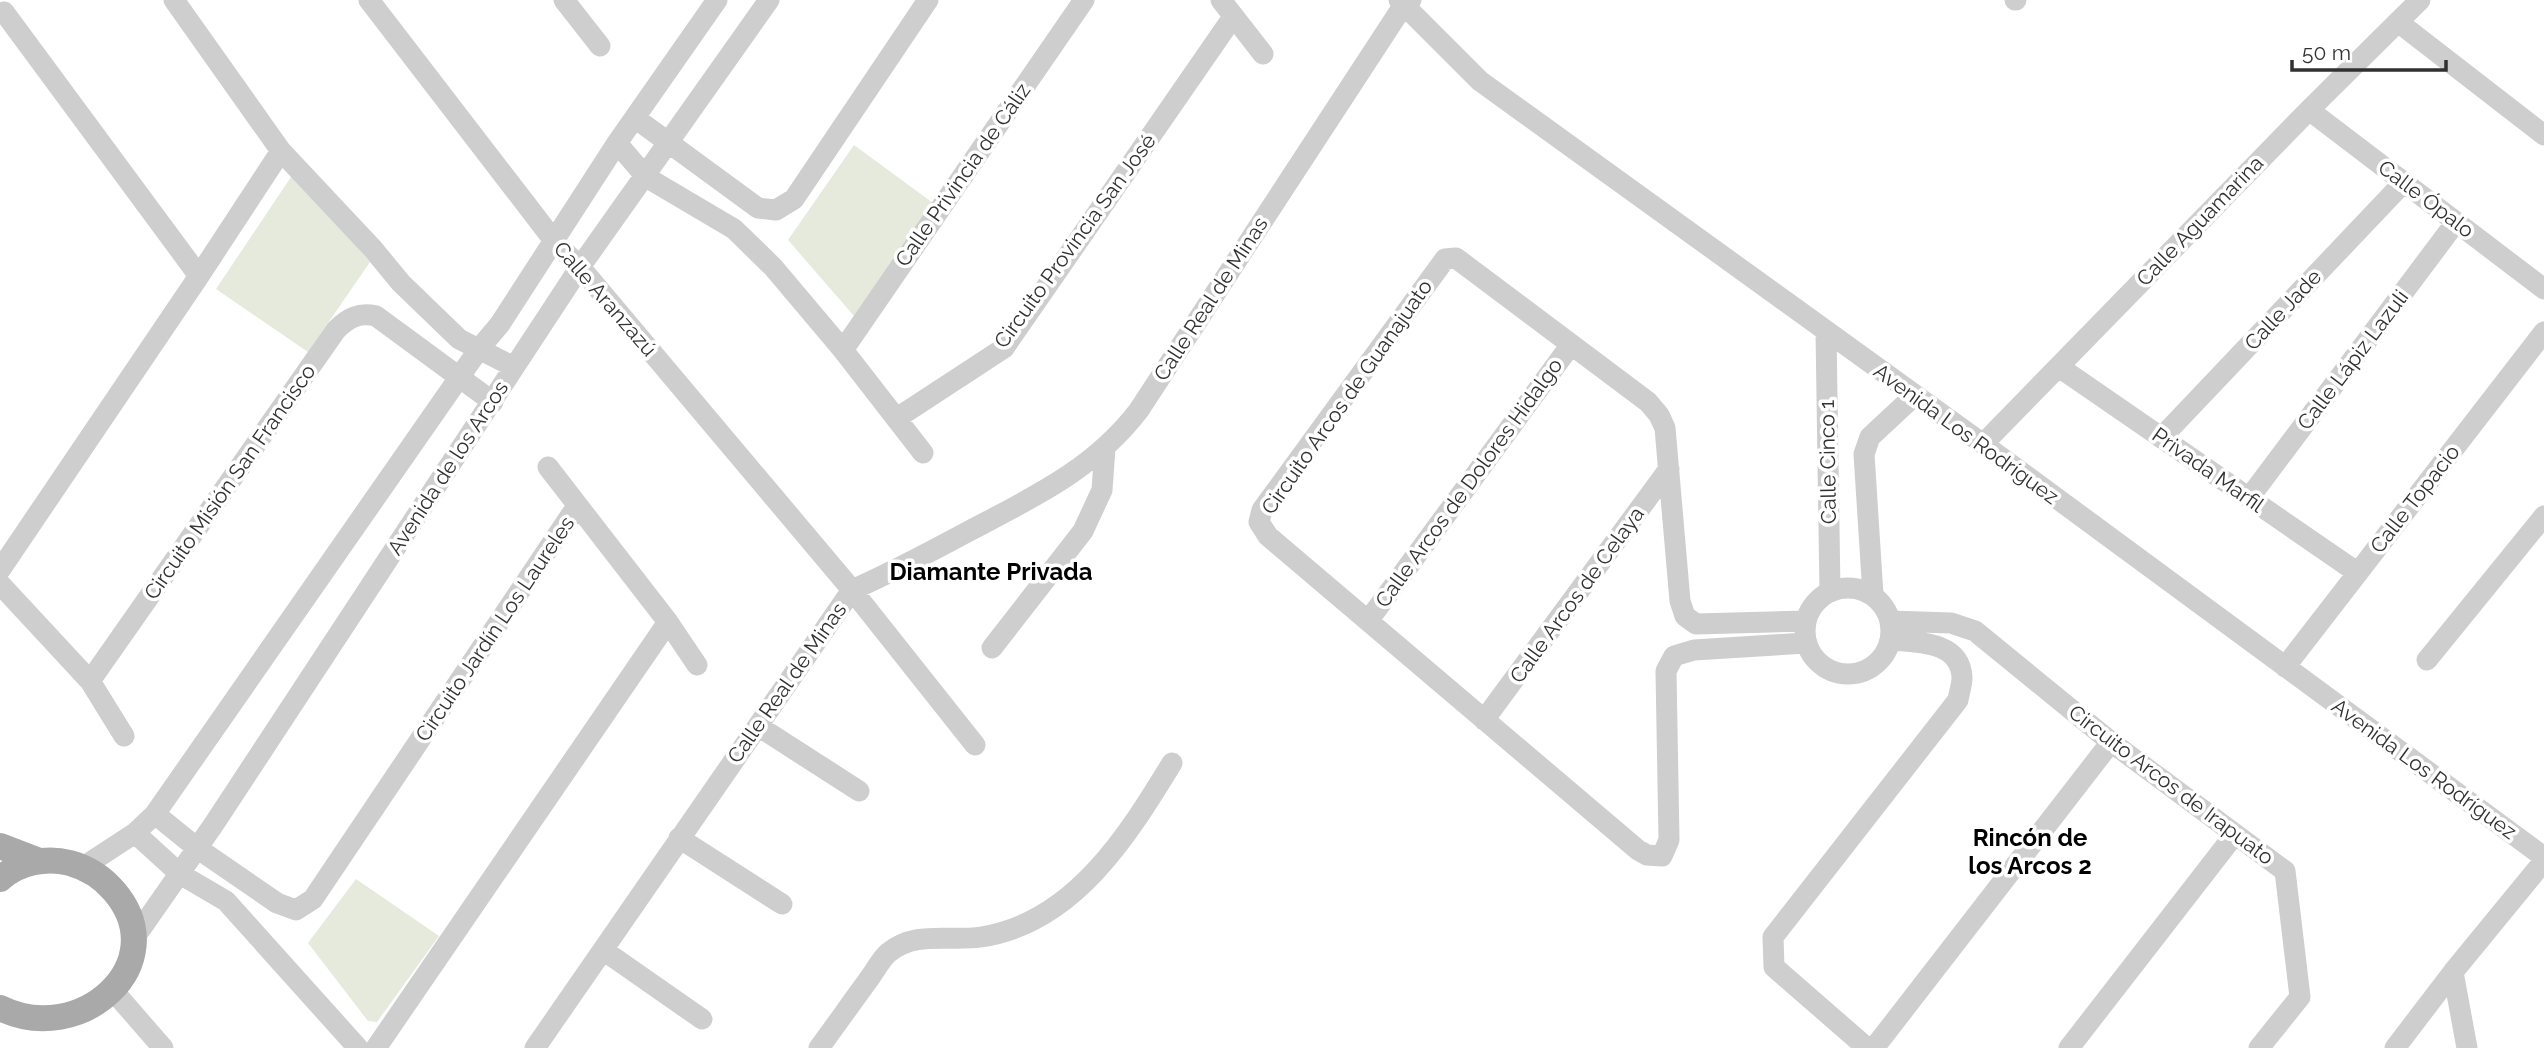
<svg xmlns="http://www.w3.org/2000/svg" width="2544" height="1048" font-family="Raleway,sans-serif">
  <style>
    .park { fill: #e5eadd }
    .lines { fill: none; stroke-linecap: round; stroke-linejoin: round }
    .minor { stroke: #cecece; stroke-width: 21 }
    .major { stroke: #a9a9a9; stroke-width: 26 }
    .labels { text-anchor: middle; stroke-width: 7; stroke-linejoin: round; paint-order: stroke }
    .street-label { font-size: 21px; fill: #313131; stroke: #fff }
    .quarter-label { font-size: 24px; font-weight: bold; fill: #000; stroke: #fff }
  </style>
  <rect width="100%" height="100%" fill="#fff"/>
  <path class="park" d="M854,145L933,203L854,316L788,240Z
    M295,171L370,262L308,352L216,289Z
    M356,879L439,936L377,1022L368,1021L308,943Z"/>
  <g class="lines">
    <path class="minor" d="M174,0L281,151L373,249L401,283L459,339L514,367
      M369,0L555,242L580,267L852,590L975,745
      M564,0L600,46
      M1221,0L1263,54
      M1399,0L1480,81L1983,444L2544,857
      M2015,0H2016
      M4,12L199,276
      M2398,22L2544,135
      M2309,110L2544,289
      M635,118L758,208L776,210L794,199L928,0
      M617,143L646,177L734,229L773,267L843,350L923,453
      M1826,332L1830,592
      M843,350L1084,0
      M2059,367L2358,573
      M897,418L1004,348L1233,17
      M2161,438L2404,182
      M1983,444L2309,110L2420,0
      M548,467L668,622L697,665
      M2249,498L2456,222
      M0,570L199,276L281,151
      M0,584L90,681L124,736
      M1805 631a43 43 0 1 1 86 0a43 43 0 1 1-86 0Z
      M1873,595L1864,454L1870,437L1914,396
      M1368,621L1570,346
      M1806,621L1696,624L1685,616L1680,601L1665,428L1659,415L1648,402L1456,258L1445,259L1262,510L1259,522L1268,536L1638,850L1647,855L1662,856L1669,840L1666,671L1674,656L1694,650L1806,643
      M1890,621L1951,623L1975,631L2111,742L2285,871L2300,997L2259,1048
      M992,648L1083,531L1102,490L1105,448
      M2427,660L2544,516
      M2285,667L2544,332
      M90,681L336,330C348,318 359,312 376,316L493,402
      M1484,720L1669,469
      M758,726L859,791
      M155,814L197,848L277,903L296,910L313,899L577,506
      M135,833L180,874L226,901L358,1048
      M679,838L782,904
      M83,867L135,833L155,814L479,349L500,324L617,143L717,0
      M133,940L214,824L580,267L769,0
      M603,950L702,1019
      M2453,972L2467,1048
      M116,994L163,1048
      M376,1048L668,622
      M535,1048L852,590C893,572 932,551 971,530C1034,497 1095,468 1139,410L1403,6L1411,0
      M819,1048C836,1025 852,1002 869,979C875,971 881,959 888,953C916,930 949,942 981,937C1074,923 1128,835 1172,763
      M1867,1048L1774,967L1773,937L1958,700C1959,693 1962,685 1962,678C1961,641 1917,642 1890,640
      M1874,1048L2111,742
      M2069,1048L2235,834
      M2395,1048L2453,972L2544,861"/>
    <path class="major" d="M0,846L39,861
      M0,879C19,862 46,857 70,863C88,868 102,877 114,891C176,963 80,1048 0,1008"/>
  </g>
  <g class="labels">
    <g class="street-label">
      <text transform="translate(963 175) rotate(-55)" y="7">Calle Privincia de Cáliz</text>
      <text transform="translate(2426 199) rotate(37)" y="7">Calle Ópalo</text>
      <text transform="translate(2200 221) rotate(-46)" y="7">Calle Aguamarina</text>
      <text transform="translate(1075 241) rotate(-54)" y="7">Circuito Provincia San José</text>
      <text transform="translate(605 299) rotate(49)" y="7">Calle Aranzazú</text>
      <text transform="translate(1211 299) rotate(-57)" y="7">Calle Real de Minas</text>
      <text transform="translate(2283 310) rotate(-47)" y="7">Calle Jade</text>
      <text transform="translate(2353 360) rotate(-53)" y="7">Calle Lápiz Lazuli</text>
      <text transform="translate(1347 397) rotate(-55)" y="7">Circuito Arcos de Guanajuato</text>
      <text transform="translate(1966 434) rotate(36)" y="7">Avenida Los Rodríguez</text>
      <text transform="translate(1828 462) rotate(-91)" y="7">Calle Cinco 1</text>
      <text transform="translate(448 468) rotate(-57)" y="7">Avenida de los Arcos</text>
      <text transform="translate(2208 470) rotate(35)" y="7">Privada Marfil</text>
      <text transform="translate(230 482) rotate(-55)" y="7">Circuito Misión San Francisco</text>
      <text transform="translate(1469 483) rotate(-54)" y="7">Calle Arcos de Dolores Hidalgo</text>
      <text transform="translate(2415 499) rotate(-52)" y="7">Calle Topacio</text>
      <text transform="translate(1577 595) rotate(-54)" y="7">Calle Arcos de Celaya</text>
      <text transform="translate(495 629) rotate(-56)" y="7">Circuito Jardín Los Laureles</text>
      <text transform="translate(787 683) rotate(-55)" y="7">Calle Real de Minas</text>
      <text transform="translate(2424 769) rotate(36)" y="7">Avenida Los Rodríguez</text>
      <text transform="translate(2171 785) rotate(37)" y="7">Circuito Arcos de Irapuato</text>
    </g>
    <g class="quarter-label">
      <text x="991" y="580">Diamante Privada</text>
      <text x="2030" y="846">Rincón de<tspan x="2030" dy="28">los Arcos 2</tspan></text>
    </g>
  </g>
  <path d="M2292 60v10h154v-10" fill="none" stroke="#313131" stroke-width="3.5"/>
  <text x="2302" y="60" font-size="21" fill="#313131" stroke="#ffffff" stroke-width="5" paint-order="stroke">50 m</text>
</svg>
